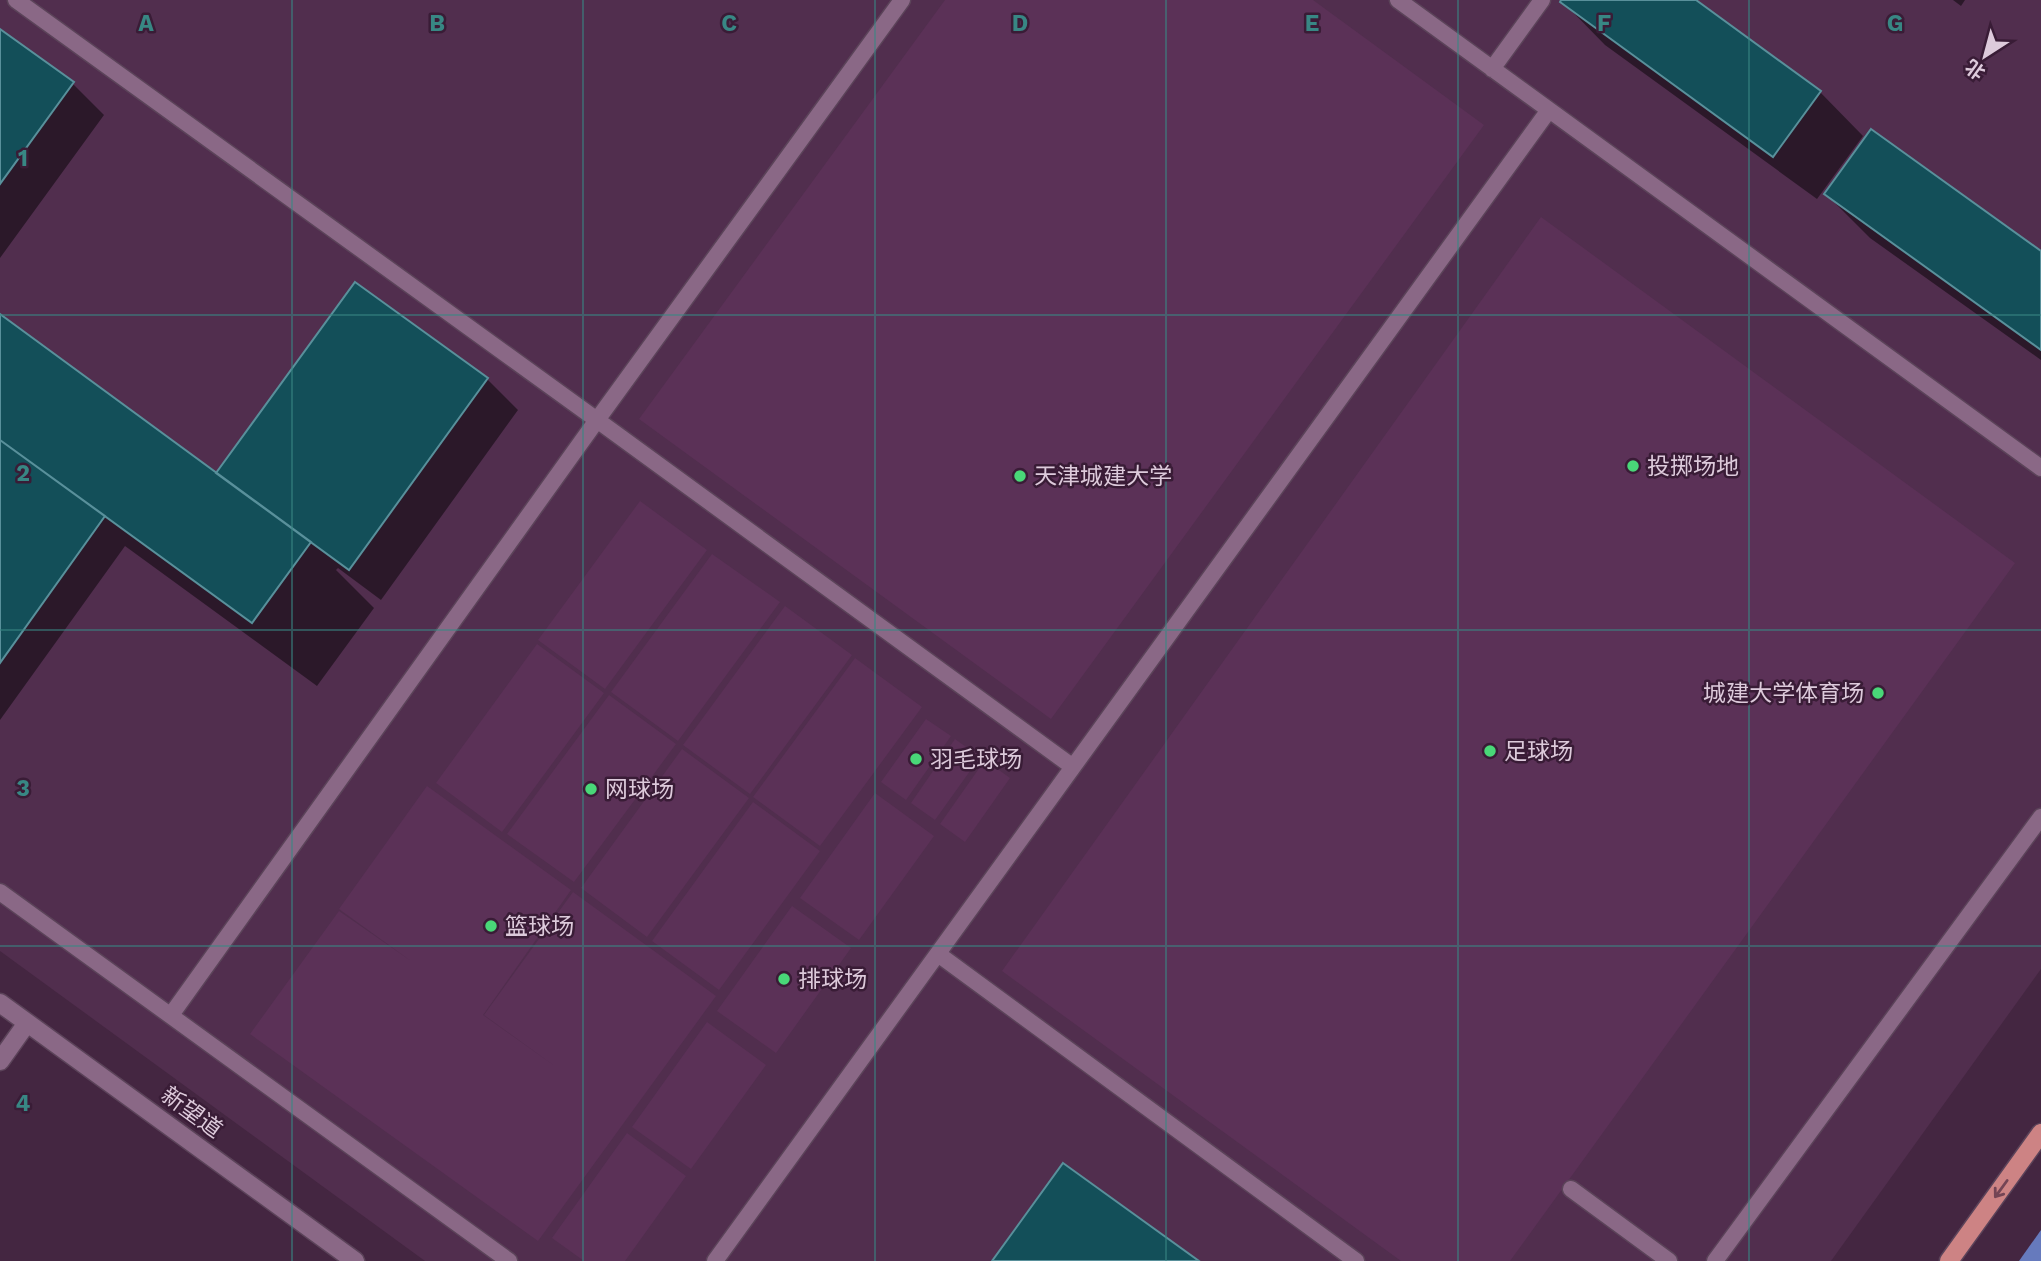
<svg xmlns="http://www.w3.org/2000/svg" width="2041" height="1261" font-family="'Work Sans','Noto Sans SC',sans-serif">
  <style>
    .built { fill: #512e4e }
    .green { fill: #5b3157 }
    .water { fill: #667abd }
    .shadow { fill: #0007 }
    .building { fill: #134f59; stroke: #59909b; stroke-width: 2 }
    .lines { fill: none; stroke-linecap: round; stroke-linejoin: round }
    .service-casing { stroke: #5b4359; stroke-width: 19 }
    .tertiary-casing { stroke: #5b4359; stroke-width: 21 }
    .primary-casing { stroke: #5b4359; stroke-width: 21 }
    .service { stroke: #8a6886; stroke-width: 16 }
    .tertiary { stroke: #8a6886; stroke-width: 18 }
    .primary { stroke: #cd8384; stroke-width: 18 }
    .oneway { stroke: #744555 }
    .grid { fill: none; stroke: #388784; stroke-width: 2; stroke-opacity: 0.55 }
    .poi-dot { fill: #49d778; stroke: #391c36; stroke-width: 2.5 }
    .labels { text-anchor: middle; stroke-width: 5; stroke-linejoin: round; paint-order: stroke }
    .poi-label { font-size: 23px; fill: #ddcadb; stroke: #391c36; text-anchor: start }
    .street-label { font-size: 23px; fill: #ddcadb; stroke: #391c36 }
    .grid-label { font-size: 23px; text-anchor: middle; font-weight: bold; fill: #388784; stroke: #391c36; stroke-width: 5; stroke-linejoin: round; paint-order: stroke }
  </style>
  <rect width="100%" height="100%" fill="#442641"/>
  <path class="built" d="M0,0H2041V969L1831,1261H425L0,951Z"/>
  <path class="green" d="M945,0H1313L1484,125L1051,719L639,419Z
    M1541,217L2015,563L1510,1261H1401L1002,971Z
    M640,501L707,550L605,689L538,640Z
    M712,554L780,602L678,741L611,692Z
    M785,606L852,655L750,794L683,745Z
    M537,644L604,693L502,832L436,783Z
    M855,658L922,707L820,846L753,797Z
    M609,695L676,744L574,882L507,834Z
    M926,719L951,736L906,800L881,782Z
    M955,739L980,757L935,820L911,803Z
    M682,749L749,798L647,937L581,888Z
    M985,760L1010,778L965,842L940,824Z
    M427,786L571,890L483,1015L556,1067L484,1015L573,892L716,996L538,1241L250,1034L339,911L411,961L339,909Z
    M875,793L934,836L859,940L800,898Z
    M753,802L820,851L719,990L652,941Z
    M792,906L851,948L776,1053L717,1011Z
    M707,1022L766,1065L691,1169L632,1127Z
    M627,1133L686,1176L625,1261H584L552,1238Z"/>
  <path class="water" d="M2041,1230V1261H2019Z"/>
  <path class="shadow" d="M1563,0H1693L1820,92L1863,136L1817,199L1605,45L1562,1Z
    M1953,0H1965L1961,6Z
    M0,31L73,84L104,115L0,258Z
    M1826,194L2041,253V360L1870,238Z
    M0,317L217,476L487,379L518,410L381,600L338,568L336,570L374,608L317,686L125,546L0,720Z"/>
  <path class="building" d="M1561,0H1696L1821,91L1773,157L1560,2Z
    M0,29L74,82L0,184Z
    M1871,129L2041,251V350L1824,194Z
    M355,282L488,378L349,570L216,473Z
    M0,314L311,542L252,623L0,440Z
    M0,440L105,516L0,663Z
    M1063,1163L1199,1261H992Z"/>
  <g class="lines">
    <defs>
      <path id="service" d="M16,0L597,420L1073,767
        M1398,0L2041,468
        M1492,69L1542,0
        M0,892L509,1261
        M938,954L1356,1261
        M171,1015L597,420L902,0
        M1571,1189L1669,1261
        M715,1261L1549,110
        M1715,1261L2041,817"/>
      <path id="tertiary" d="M0,1003L355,1261
        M0,1061L27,1023"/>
      <path id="primary" d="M1949,1261L2041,1133"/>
    </defs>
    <use href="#service" class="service-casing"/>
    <use href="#tertiary" class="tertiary-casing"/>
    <use href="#primary" class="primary-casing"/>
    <use href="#service" class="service"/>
    <use href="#tertiary" class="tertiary"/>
    <use href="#primary" class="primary"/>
  </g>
  <defs><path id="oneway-shaft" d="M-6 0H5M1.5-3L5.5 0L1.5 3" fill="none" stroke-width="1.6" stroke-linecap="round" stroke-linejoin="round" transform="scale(1.75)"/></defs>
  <use class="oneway" href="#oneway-shaft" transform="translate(2001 1189) rotate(126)"/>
  <path class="grid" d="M292,0V1261M583,0V1261M875,0V1261M1166,0V1261M1458,0V1261M1749,0V1261M0,315H2041M0,630H2041M0,946H2041"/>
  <g class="poi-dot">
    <circle cx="1633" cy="466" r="7"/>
    <circle cx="1020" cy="476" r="7"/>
    <circle cx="1878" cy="693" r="7"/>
    <circle cx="1490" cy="751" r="7"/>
    <circle cx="916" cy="759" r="7"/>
    <circle cx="591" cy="789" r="7"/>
    <circle cx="491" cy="926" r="7"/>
    <circle cx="784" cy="979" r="7"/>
  </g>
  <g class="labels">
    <g class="poi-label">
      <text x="1647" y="474">投掷场地</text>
      <text x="1034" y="484">天津城建大学</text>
      <text x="1864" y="701" text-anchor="end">城建大学体育场</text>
      <text x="1504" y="759">足球场</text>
      <text x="930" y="767">羽毛球场</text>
      <text x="605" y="797">网球场</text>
      <text x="505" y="934">篮球场</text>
      <text x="798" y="987">排球场</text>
    </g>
    <g class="street-label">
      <text transform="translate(192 1112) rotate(36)" y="8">新望道</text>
    </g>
  </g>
  <g class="grid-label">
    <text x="146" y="31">A</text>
    <text x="437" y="31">B</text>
    <text x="729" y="31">C</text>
    <text x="1020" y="31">D</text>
    <text x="1312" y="31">E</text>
    <text x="1604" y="31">F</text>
    <text x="1895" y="31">G</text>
    <text x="23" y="166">1</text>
    <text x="23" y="481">2</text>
    <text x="23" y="796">3</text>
    <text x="23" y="1111">4</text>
  </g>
  <g transform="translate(1985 56) rotate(216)" stroke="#391c36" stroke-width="5" paint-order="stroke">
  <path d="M0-5L12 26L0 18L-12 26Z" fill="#ddcadb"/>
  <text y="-10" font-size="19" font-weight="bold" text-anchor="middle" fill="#ddcadb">北</text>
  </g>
</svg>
